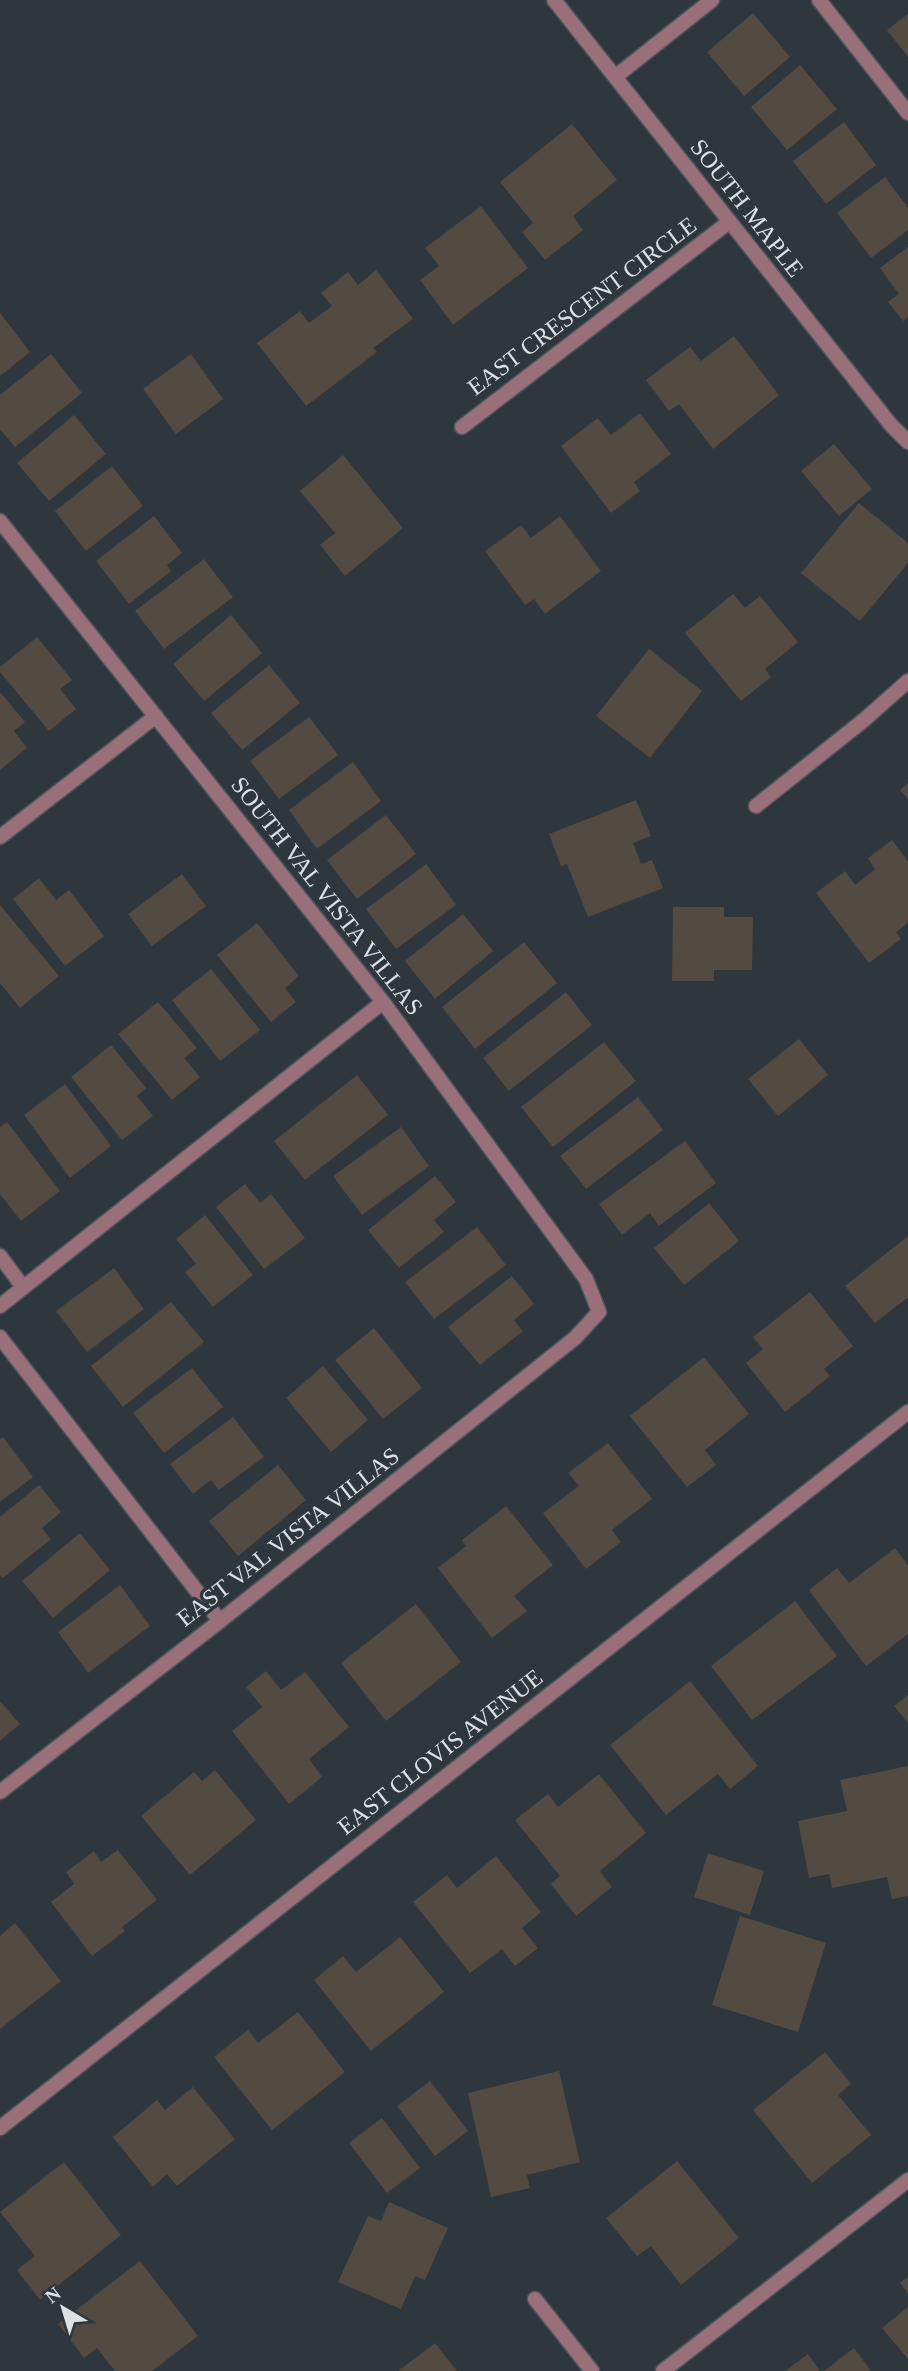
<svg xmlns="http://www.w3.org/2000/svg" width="908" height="2371" font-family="Georgia,serif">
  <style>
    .building { fill: #534b42 }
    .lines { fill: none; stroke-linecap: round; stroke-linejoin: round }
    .street-casing { stroke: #4d555c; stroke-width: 17 }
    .street { stroke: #996f7a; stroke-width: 14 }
    .labels { text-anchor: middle; stroke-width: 7; stroke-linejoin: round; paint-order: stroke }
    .street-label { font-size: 24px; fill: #dce1e6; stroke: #2e363e }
  </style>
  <rect width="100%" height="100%" fill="#2e363e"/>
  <path class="building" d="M753,13L790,57L744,96L707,52Z
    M908,14V57L887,30Z
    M800,65L837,109L787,150L751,107Z
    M844,122L876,165L826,204L793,161Z
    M572,124L617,180L573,216L583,230L545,260L522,232L533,223L500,182Z
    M885,177L908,208V230L871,258L837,213Z
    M481,206L528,268L453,325L420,280L439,266L425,248Z
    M908,247V317L903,321L888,302L899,294L880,268Z
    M376,270L413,319L373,348L377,352L306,406L257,343L300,311L309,323L332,306L321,293L348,272L358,285Z
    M0,313L30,352L0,376Z
    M734,336L779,395L713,449L679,404L669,411L646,380L690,347L701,361Z
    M51,354L82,393L15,447L0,429V395Z
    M191,354L223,399L176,434L143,389Z
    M640,413L671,454L634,482L640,491L611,513L561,446L598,418L611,435Z
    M74,415L106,454L49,501L17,463Z
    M834,444L872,489L839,516L801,471Z
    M343,455L403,528L345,576L320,545L335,533L300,491Z
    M112,466L143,506L86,551L55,511Z
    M859,503L908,543V563L860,621L801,573Z
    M154,516L182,553L167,565L171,571L129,604L96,561Z
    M560,516L601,571L545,614L534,599L525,605L485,551L521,525L531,538Z
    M204,559L233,597L164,649L135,611Z
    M733,594L745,608L760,596L798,642L765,669L771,677L741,701L685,633Z
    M231,615L262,653L204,701L173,664Z
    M37,637L72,680L60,689L76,709L49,731L0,672V667Z
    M649,649L702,691L650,758L596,716Z
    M269,665L300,703L242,750L211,713Z
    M0,692L25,722L14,731L27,748L0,770Z
    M309,717L338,755L279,799L250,761Z
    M353,762L381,801L317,849L289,810Z
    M908,783V799L900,790Z
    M636,800L651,836L633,843L641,864L652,860L663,888L588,917L567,864L561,866L549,834Z
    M386,815L416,854L357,899L327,860Z
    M892,840L908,861V923L896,932L901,939L869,963L816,893L845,871L855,885L875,869L868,858Z
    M426,864L456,905L396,949L366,909Z
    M182,874L206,906L152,946L128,914Z
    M39,878L56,900L69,890L104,936L65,966L13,899Z
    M0,905L59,976L20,1008L0,983Z
    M673,907H724V917H753L752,970H714V981H672Z
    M463,914L493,951L435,999L405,961Z
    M257,923L299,976L285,988L296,1002L271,1022L217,955Z
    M524,942L557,983L475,1049L442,1007Z
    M211,969L260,1030L220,1061L172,1000Z
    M566,992L592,1025L509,1091L483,1058Z
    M158,1002L197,1048L184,1058L200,1077L172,1100L118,1034Z
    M799,1039L828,1075L778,1116L748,1079Z
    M604,1042L636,1081L553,1147L521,1107Z
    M111,1045L146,1088L137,1096L153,1116L122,1140L71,1077Z
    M357,1075L388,1115L305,1180L274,1141Z
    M65,1084L111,1146L70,1178L24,1115Z
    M638,1097L663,1130L586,1189L560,1156Z
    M7,1122L60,1191L21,1221L0,1194V1127Z
    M401,1127L429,1166L362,1215L333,1176Z
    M685,1141L716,1183L659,1226L650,1213L622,1235L599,1204Z
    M435,1176L456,1202L434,1220L444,1232L399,1268L368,1230Z
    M245,1184L260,1203L271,1194L305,1238L264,1269L216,1207Z
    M709,1203L739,1241L684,1285L654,1248Z
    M205,1215L253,1275L213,1307L185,1272L196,1264L176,1239Z
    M477,1227L506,1265L434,1319L405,1282Z
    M908,1236V1299L907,1298L875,1323L845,1286Z
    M114,1268L144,1309L87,1352L56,1311Z
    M512,1276L534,1304L514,1320L523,1331L480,1365L448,1327Z
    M810,1292L853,1346L824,1369L830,1376L785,1412L746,1363L763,1349L753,1337Z
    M171,1302L204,1342L123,1407L91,1366Z
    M374,1328L422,1388L383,1419L335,1360Z
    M704,1357L749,1414L705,1450L716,1465L687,1487L630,1416Z
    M323,1366L368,1420L331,1452L286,1398Z
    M192,1368L223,1407L164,1453L133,1413Z
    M233,1417L264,1457L219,1490L211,1480L193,1494L170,1464Z
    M3,1437L33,1477L0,1502V1439Z
    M608,1443L652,1499L612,1530L621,1542L586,1569L543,1513L579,1486L568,1473Z
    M278,1465L306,1500L238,1556L209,1521Z
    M39,1485L61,1512L42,1528L51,1539L3,1578L0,1575V1517Z
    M506,1506L553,1565L514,1596L527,1611L492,1638L438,1568L466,1546L462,1540Z
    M80,1533L110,1570L53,1618L22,1581Z
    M895,1548L908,1565V1634L866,1666L809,1590L837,1568L849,1583Z
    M120,1585L150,1626L88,1673L58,1632Z
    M795,1601L837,1656L752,1720L711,1666Z
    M416,1604L461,1662L386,1721L341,1663Z
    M266,1671L281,1690L305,1672L349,1727L309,1759L322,1777L289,1804L232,1731L262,1707L246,1687Z
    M690,1681L758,1766L730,1789L718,1774L666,1815L610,1745Z
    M908,1695V1723L894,1706Z
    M0,1701L20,1724L0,1741Z
    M908,1766V1896L892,1899L887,1877L832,1888L829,1874L809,1878L798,1821L847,1811L840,1780Z
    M215,1770L256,1820L190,1875L141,1816L194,1772L202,1781Z
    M599,1774L646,1833L600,1871L612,1887L576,1916L551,1884L560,1876L515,1820L548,1794L558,1807Z
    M118,1850L157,1900L122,1927L125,1931L92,1956L51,1902L74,1884L66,1872L94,1851L101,1862Z
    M708,1853L764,1871L750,1915L694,1897Z
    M496,1856L541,1912L522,1928L538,1948L515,1966L502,1949L470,1973L413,1902L447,1875L457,1888Z
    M740,1916L826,1943L798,2032L712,2005Z
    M15,1923L61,1981L0,2029V1936Z
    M400,1937L444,1992L371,2051L314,1980L343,1956L356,1972Z
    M298,2012L345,2072L272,2130L214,2057L248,2030L258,2043Z
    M825,2052L851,2084L838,2095L871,2135L812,2183L753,2110Z
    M559,2071L580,2162L527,2175L530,2188L491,2197L468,2093Z
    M430,2081L468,2131L435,2156L397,2106Z
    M193,2087L235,2139L177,2186L167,2174L153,2187L113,2137L157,2100L165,2110Z
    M382,2118L420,2168L387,2193L349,2143Z
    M677,2161L739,2238L681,2285L651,2246L637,2256L606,2218Z
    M64,2162L121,2235L40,2300L17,2270L35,2256L0,2212Z
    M389,2202L448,2228L425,2280L415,2276L401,2309L338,2282L368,2216L381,2221Z
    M140,2261L198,2336L152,2371H115L97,2348L84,2358L58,2324Z
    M908,2277V2293L900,2283Z
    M908,2307V2359L882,2328Z
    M435,2343L457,2371H398Z
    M854,2348L871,2371H824Z
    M808,2354L820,2371H785Z"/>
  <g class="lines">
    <defs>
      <path id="street" d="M554,0L891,425L908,442
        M819,0L908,113
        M615,77L712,0
        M462,427L729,222
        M0,521L383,1002L586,1279L599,1312L575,1338L220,1621L0,1792
        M756,806L864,720L908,681
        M0,837L156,716
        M0,1256L23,1287
        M0,1306L383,1002
        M0,1337L220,1621
        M0,2128L908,1412
        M535,2299L592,2371
        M663,2371L908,2180"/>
    </defs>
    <use href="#street" class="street-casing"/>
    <use href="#street" class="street"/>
  </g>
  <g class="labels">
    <g class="street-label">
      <text transform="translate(747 208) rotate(52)" y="8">SOUTH MAPLE</text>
      <text transform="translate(582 306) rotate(-37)" y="8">EAST CRESCENT CIRCLE</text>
      <text transform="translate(327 896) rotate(52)" y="8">SOUTH VAL VISTA VILLAS</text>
      <text transform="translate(288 1537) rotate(-38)" y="8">EAST VAL VISTA VILLAS</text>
      <text transform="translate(440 1752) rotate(-38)" y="8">EAST CLOVIS AVENUE</text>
    </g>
  </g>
  <g transform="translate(63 2308) rotate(322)" stroke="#2e363e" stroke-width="5" paint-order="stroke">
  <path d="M0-5L12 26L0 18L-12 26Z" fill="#dce1e6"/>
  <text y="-10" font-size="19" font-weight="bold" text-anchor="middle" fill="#dce1e6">N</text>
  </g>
</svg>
